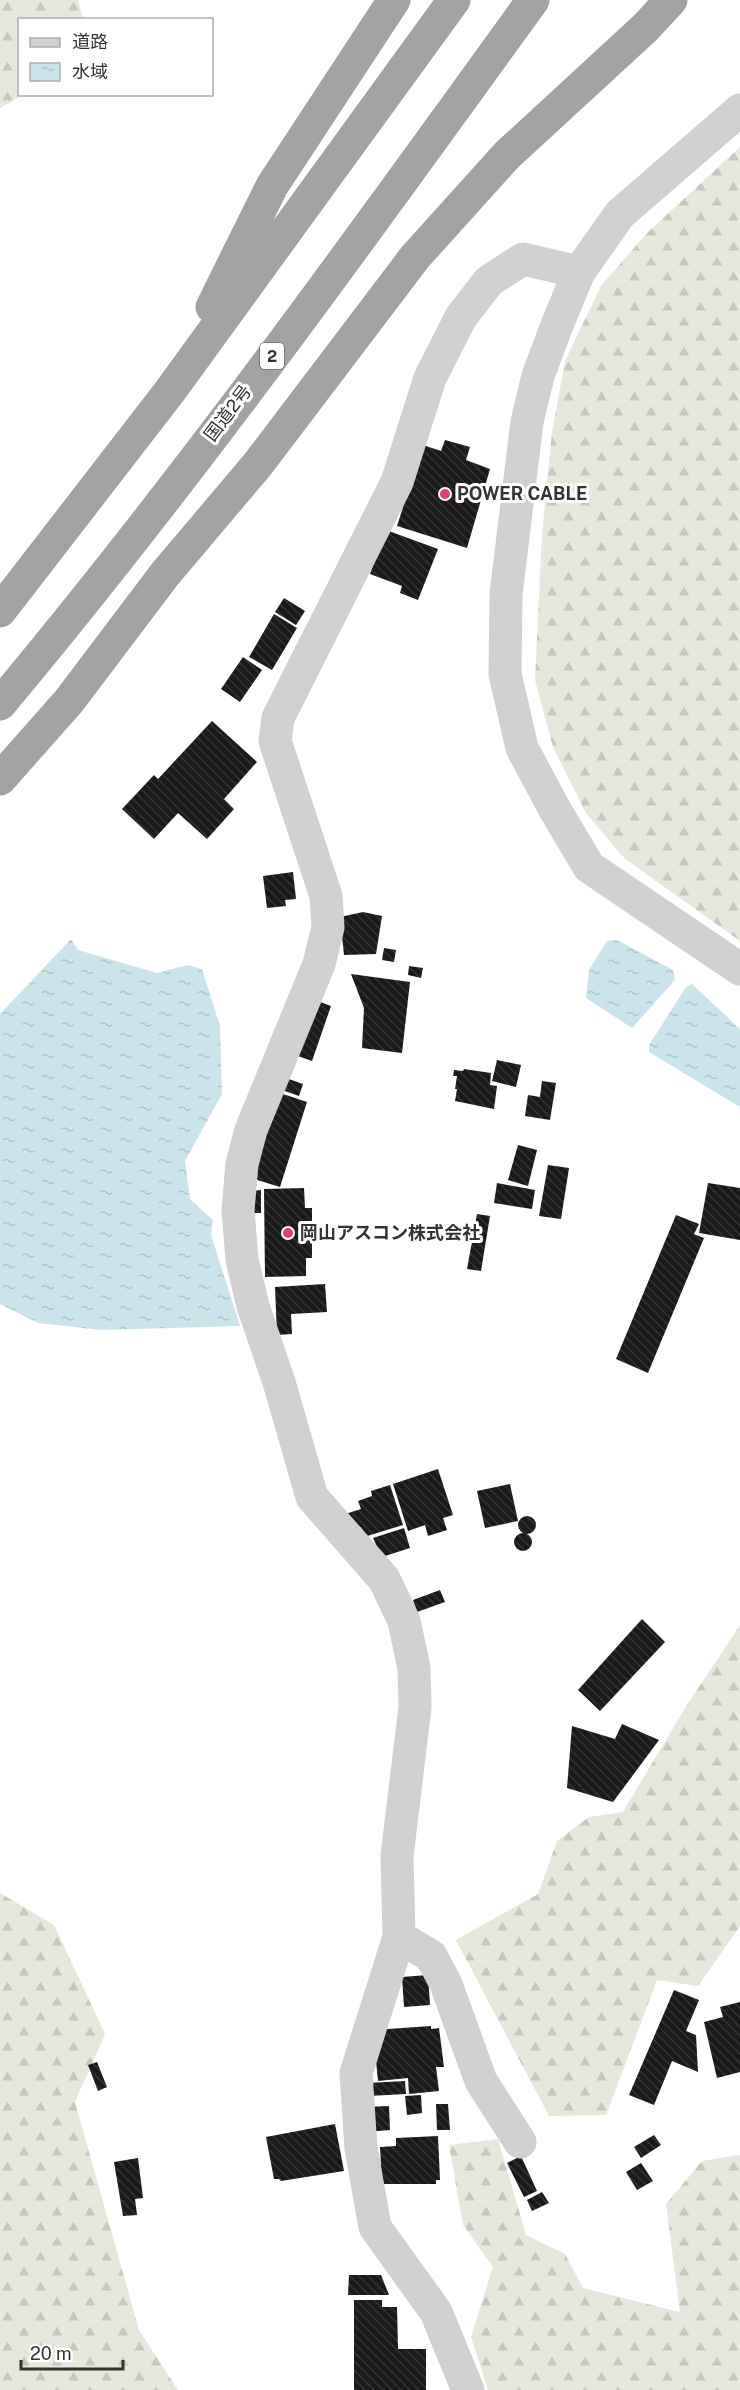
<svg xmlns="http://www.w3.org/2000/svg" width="740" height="2390" font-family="'Public Sans','Noto Sans JP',sans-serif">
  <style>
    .forest { fill: url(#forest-firs) }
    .water { fill: url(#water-ripples) }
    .building { fill: url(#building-back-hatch) }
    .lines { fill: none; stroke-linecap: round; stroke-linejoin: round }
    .minor { stroke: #d0d0d0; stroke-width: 33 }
    .tertiary { stroke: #d0d0d0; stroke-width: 33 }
    .trunk { stroke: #a2a2a2; stroke-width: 33 }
    .poi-dot { fill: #df406e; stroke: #fff; stroke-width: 2 }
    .labels { text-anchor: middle; stroke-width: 6; stroke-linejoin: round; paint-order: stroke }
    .shield { fill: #fff; stroke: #707070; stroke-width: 1.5 }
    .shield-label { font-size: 16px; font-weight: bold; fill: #333 }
    .street-label { font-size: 18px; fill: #333; stroke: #fff }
    .poi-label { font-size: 18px; font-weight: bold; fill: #333; stroke: #fff; text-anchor: start }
  </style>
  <defs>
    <pattern id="forest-firs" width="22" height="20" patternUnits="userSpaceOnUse" patternTransform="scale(1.5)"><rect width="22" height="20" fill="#e5e9dc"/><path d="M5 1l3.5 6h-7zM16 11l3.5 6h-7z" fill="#c5c8bd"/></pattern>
    <pattern id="water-ripples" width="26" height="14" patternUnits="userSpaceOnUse" patternTransform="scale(1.5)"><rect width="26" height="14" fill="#cae4e9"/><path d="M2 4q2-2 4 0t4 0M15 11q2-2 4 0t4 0" fill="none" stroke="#aec4c8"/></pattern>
    <pattern id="building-back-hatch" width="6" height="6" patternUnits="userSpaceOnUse" patternTransform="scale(1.5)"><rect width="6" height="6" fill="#1a1a1a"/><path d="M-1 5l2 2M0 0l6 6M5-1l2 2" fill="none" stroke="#333"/></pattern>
  </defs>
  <rect width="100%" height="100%" fill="#fff"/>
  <path class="forest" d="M0,0H78L83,19L20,20V94L23,95L0,108Z
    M740,147V941L624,858L586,813L553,747L535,680L542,534L552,432L565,361L601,286L647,233Z
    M740,1625V1926L698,1986L657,1980L606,2115L549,2116L456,1940L538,1894L557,1841L589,1817L623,1812L685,1708Z
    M0,1893L54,1925L105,2034L75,2102L139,2330L178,2390H0Z
    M498,2139L526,2235L565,2254L583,2288L680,2312L666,2204L702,2161L740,2155V2390H488L471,2337L493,2267L463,2225L449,2145Z"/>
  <path class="water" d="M71,939L78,950L157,973L187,965L202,969L220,1026L222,1094L185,1161L190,1199L213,1220L211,1235L240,1326L101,1330L38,1323L0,1304V1014Z
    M617,940L673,970L675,980L632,1028L586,998L589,970L607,941Z
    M692,984L740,1029V1107L649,1052V1045L686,987Z"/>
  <path class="building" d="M445,440L470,447L466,460L490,469L467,548L397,526L423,445L441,451Z
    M386,530L438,549L418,600L400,593L402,586L370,574Z
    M284,598L305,611L296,625L275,612Z
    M274,614L297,628L272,670L249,657Z
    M243,657L262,670L240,702L221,689Z
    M212,721L257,762L224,799L234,809L207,839L178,813L154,839L122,809L154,775L158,779Z
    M293,872L296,899L285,900L286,906L267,908L263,876Z
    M363,912L382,916L376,954L344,955L340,917Z
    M384,948L396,950L394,962L382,960Z
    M409,966L423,968L421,978L408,975Z
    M351,974L410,982L402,1053L362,1048L364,1008Z
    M312,999L331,1006L312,1061L292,1054Z
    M497,1060L521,1065L516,1087L492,1081Z
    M464,1069L491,1073L490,1085L497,1086L494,1109L455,1101L457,1089H455L457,1076H453L454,1070L463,1071Z
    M283,1077L303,1084L299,1096L279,1089Z
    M542,1081L556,1083L550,1120L525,1116L528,1095L540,1097Z
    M277,1092L307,1102L280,1187L248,1177Z
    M518,1145L537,1150L528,1186L508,1180Z
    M548,1165L569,1168L561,1219L539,1216Z
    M497,1183L535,1190L532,1209L494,1203Z
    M708,1183L740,1188V1240L699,1233Z
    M304,1188L305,1208H312V1258H306V1276L265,1277L264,1189Z
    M261,1190V1213H250V1191Z
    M477,1214L490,1216L481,1271L467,1269Z
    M676,1215L699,1224L694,1234L704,1238L648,1373L616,1359Z
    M325,1284L327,1312L291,1314L292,1334L277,1335L275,1287Z
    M438,1469L453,1515L443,1518L447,1530L428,1536L425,1525L408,1531L393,1484Z
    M510,1484L518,1521L485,1528L477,1491Z
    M390,1485L403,1525L364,1537L361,1527L354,1529L342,1515L361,1509L358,1501L372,1496L371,1491Z
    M518 1525a9 9 0 1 1 18 0a9 9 0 1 1-18 0Z
    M404,1528L410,1548L382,1557L373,1538Z
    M514 1542a9 9 0 1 1 18 0a9 9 0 1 1-18 0Z
    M440,1590L445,1602L417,1612L413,1600Z
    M642,1619L665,1642L600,1711L578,1690Z
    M622,1724L659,1740L613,1802L567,1788L572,1726L615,1739Z
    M428,1975L430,2005L404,2007L402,1977Z
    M674,1990L699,2000L686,2031L696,2035L698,2072L672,2061L654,2105L629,2095Z
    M740,2002V2072L717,2078L704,2022L723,2017L720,2007Z
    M431,2026V2029L439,2028L444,2067H436L439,2091L409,2094L408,2078L378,2081L373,2030Z
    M97,2062L107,2087L98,2091L88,2065Z
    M405,2081L406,2094L368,2096L367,2083Z
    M421,2095L422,2113L407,2115L405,2096Z
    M436,2104H448L450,2130H437Z
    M389,2106L390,2130L366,2132L365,2107Z
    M335,2124L344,2171L281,2181L279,2179H274L266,2137Z
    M654,2135L661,2145L641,2158L634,2147Z
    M438,2136L440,2180H436V2184H382L380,2147L396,2146V2138Z
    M521,2156L537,2191L524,2197L507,2163Z
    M138,2158L143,2198L135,2199L137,2215L123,2216L114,2162Z
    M641,2163L653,2181L637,2190L626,2172Z
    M542,2192L549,2203L532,2211L527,2200Z
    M349,2275H381L389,2295H348Z
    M354,2300H382V2307H397L398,2349H426V2390H354Z"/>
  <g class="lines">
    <path class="minor" d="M399,1937L431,1956L446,1984L481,2081L520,2142
      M468,2390L436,2312L375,2227L361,2148L356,2073L399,1937L397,1856L415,1707L414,1668L404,1621L384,1579L312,1497L279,1382L253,1306L242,1260L238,1210L242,1164L251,1130L319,964L328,927L326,896L275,741L278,718L397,482L430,378L461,317L489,281L523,259L579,272"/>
    <path class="tertiary" d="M740,110L620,214L579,272L557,325L538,376L527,422L506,594L505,674L522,748L554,808L589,867L740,969"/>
    <path class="trunk" d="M212,307L272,186L394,0
      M0,611L170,391L454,0
      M0,704C189,478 361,238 533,0
      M0,779L69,701L165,574L258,464L415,257L507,155L645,28L671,0"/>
  </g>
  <g class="poi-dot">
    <circle cx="445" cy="494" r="6"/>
    <circle cx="288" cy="1233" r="6"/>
  </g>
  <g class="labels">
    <rect class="shield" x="260" y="343" width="24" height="26" rx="4.5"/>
    <g class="shield-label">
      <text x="272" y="362">2</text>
    </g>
    <g class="street-label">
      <text transform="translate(228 413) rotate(-53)" y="6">国道2号</text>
    </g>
    <g class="poi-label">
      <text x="457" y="500">POWER CABLE</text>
      <text x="300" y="1239">岡山アスコン株式会社</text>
    </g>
  </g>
  <rect x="18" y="18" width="195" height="78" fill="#ffffff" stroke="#adadad" stroke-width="1.5"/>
  <rect x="30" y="38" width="30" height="9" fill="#d0d0d0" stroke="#adadad" stroke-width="1.5"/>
  <text x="72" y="48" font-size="18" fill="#333333">道路</text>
  <rect x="30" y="63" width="30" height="18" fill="url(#water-ripples)" stroke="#adadad" stroke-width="1.5"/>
  <text x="72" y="78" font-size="18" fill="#333333">水域</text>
  <path d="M21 2360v9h102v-9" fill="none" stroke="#333333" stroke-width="3"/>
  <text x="30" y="2360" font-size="18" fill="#333333" stroke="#ffffff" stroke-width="4.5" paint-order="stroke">20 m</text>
</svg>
